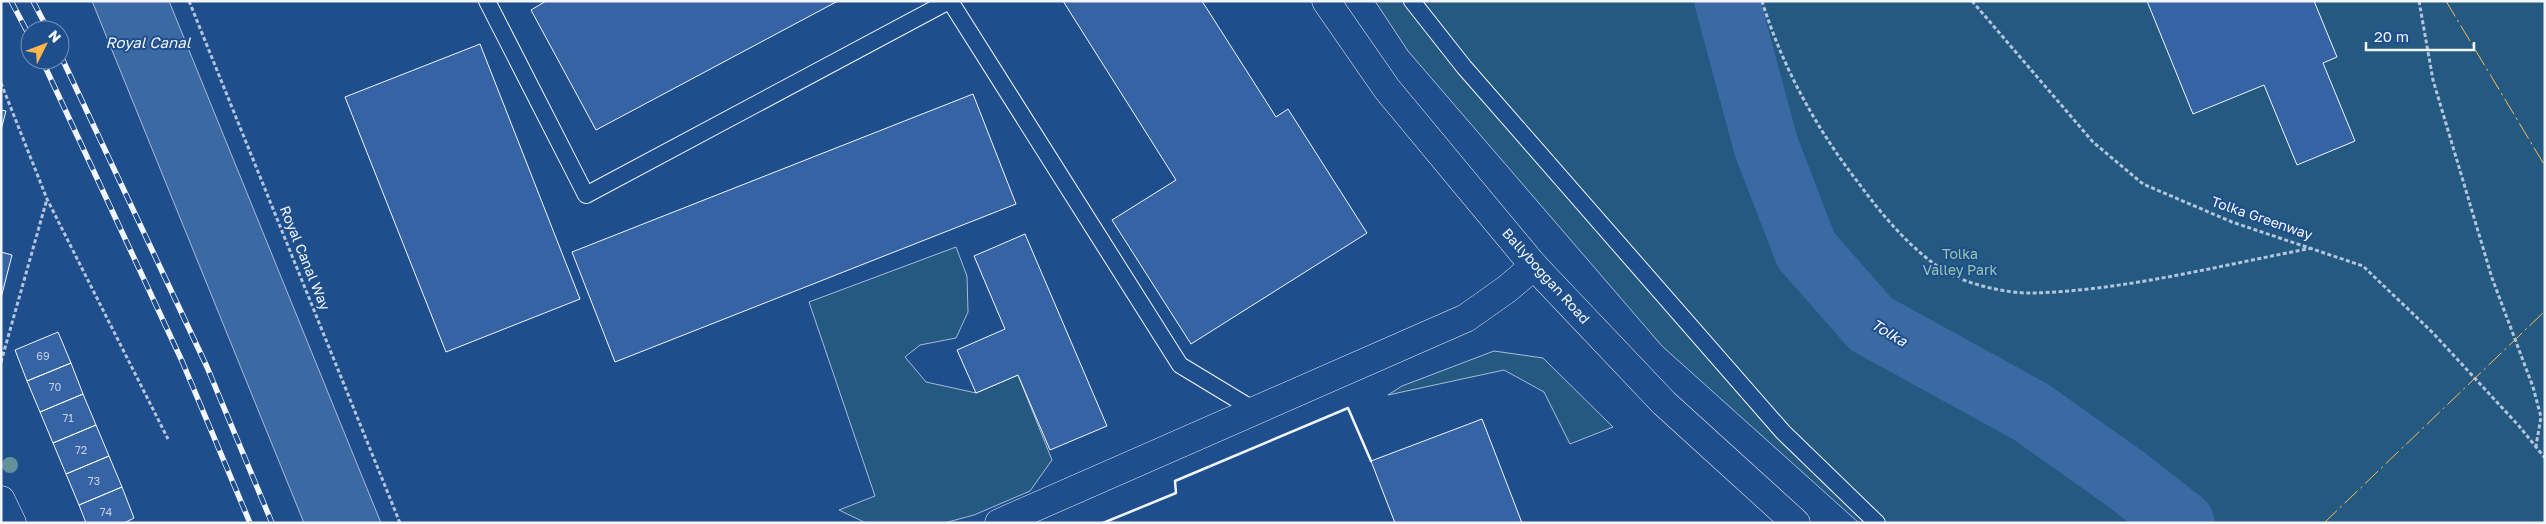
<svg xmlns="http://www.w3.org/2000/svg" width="2546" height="524" font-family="'Golos Text',sans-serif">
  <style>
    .green { fill: #245a82; stroke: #a8bbd7 }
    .water { fill: #3b69a3; stroke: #a8bbd7 }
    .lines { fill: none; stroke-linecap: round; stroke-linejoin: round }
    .river { stroke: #3b69a3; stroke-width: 65 }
    .building { fill: #3563a3; stroke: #f2f6ff }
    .lane-casing { stroke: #f2f6ff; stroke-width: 18 }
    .street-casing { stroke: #f2f6ff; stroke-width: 29 }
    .secondary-casing { stroke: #f2f6ff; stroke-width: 29 }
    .path { stroke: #b3c4dc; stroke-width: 3; stroke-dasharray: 4 2.5; stroke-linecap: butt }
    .lane { stroke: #1f4e8c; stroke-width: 16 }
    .street { stroke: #1f4e8c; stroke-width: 28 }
    .secondary { stroke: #1f4e8c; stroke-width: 28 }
    .rail-casing { stroke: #f2f6ff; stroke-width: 5.5 }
    .rail { stroke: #1f4e8c; stroke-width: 4; stroke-dasharray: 11; stroke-linecap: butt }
    .wall { stroke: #f2f6ff; stroke-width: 2.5 }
    .power { stroke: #ffb74d; stroke-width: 1; stroke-dasharray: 18 4 2.5 4; stroke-linecap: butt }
    .tree { fill: #61919a }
    .labels { text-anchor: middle; stroke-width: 4; stroke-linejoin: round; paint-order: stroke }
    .number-label { font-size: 11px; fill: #c3d1e8 }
    .street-label { font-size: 14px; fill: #f2f6ff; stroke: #1f4e8c }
    .park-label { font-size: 14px; fill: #97c8a6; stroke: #1f4e8c }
    .water-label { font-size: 15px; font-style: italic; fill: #f2f6ff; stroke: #1f4e8c }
  </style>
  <rect width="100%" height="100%" fill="#1f4e8c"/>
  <path class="green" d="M1375,1H2545V523H1859L1662,346L1408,51Z
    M956,247L967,276L968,312L956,338L920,345L905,357L926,382L976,393L1018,375L1052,460L1030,491L974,515L944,523H866L839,510L875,496L809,302Z
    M1494,351L1543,358L1613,427L1570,444L1544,392L1504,370L1388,395L1402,386Z"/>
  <path class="water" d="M92,1H169L381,523H304Z"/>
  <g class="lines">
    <path class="river" d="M1727,1L1766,146L1806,250L1871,324L2031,412L2127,480L2182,523"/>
  </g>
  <path class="building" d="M546,1H838L596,130L531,10Z
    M1063,1H1202L1276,117L1288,109L1367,233L1191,344L1112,220L1176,180Z
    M2147,1H2314L2337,57L2323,63L2355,141L2297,165L2264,85L2193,114Z
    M480,44L580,299L446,352L345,97Z
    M973,94L1016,204L615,362L572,252Z
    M1,110L6,111L1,130Z
    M1025,234L1107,426L1050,450L1018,375L976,393L957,350L1005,329L974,256Z
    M1,252L12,255L1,298Z
    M58,332L71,363L27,381L15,350Z
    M71,363L83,394L40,412L27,381Z
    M83,394L96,425L53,443L40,412Z
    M1482,419L1522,523H1395L1371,461Z
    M96,425L109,456L66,474L53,443Z
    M109,456L122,487L79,505L66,474Z
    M122,487L134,518L124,523H86L79,505Z"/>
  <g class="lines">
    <defs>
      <path id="lane" d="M487,1L586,195L949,1
        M950,1L1180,365L1256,411
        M1412,1L1464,67L1783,432L1877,523"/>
      <path id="street" d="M1,500L12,523
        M999,523L1466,318L1507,289L1534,266"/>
      <path id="secondary" d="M1326,1L1387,89L1534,266L1664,403L1796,523"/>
    </defs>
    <use href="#lane" class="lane-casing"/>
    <use href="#street" class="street-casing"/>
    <use href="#secondary" class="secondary-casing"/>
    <path class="path" d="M189,1L400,523
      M1762,1C1782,66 1816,128 1857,181C1880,212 1905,243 1937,266C1959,283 2006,294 2034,293C2128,290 2221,265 2313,248
      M1972,1L2093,142L2143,184L2232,222L2363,266L2433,333L2519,426L2545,458
      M2419,1L2433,80L2492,278L2533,387L2541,417L2536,446
      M1,83L47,199L168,439
      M1,362L47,199"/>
    <use href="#lane" class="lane"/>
    <use href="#street" class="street"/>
    <use href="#secondary" class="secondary"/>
    <defs>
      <path id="rail" d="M11,1L30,37
        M33,1L48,30
        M60,54L207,367L272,523
        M42,60L182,361L250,523"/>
    </defs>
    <use href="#rail" class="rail-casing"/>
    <use href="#rail" class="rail"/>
    <path class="wall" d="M1103,523L1176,493L1175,481L1348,408L1371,461"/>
    <path class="power" d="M2446,1L2545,166
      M2324,523L2545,311"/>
  </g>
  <circle class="tree" cx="10" cy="465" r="8"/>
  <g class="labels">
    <g class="number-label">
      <text x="43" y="360">69</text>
      <text x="55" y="391">70</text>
      <text x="68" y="422">71</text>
      <text x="81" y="454">72</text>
      <text x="94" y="485">73</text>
      <text x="106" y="516">74</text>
    </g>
    <g class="street-label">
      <text transform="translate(2262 218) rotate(19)" y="5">Tolka Greenway</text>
      <text transform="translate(305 258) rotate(68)" y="5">Royal Canal Way</text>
      <text transform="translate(1546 276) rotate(48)" y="5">Ballyboggan Road</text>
    </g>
    <g class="park-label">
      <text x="1960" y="259">Tolka<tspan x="1960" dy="16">Valley Park</tspan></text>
    </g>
    <g class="water-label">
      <text x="148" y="48">Royal Canal</text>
      <text transform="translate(1889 333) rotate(31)" y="5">Tolka</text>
    </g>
  </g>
  <rect width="2546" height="524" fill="none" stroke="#f2f6ff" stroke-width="5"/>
  <g transform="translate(45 45) rotate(48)"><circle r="24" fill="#1f4e8c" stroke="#7391ba"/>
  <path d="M0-4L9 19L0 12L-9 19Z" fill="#ffb74d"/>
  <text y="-8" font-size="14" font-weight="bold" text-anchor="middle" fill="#f2f6ff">N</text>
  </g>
  <path d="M2366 42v8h108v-8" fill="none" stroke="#f2f6ff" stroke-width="2.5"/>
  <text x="2374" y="42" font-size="15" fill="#f2f6ff" stroke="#1f4e8c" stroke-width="4" paint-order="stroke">20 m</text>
</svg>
